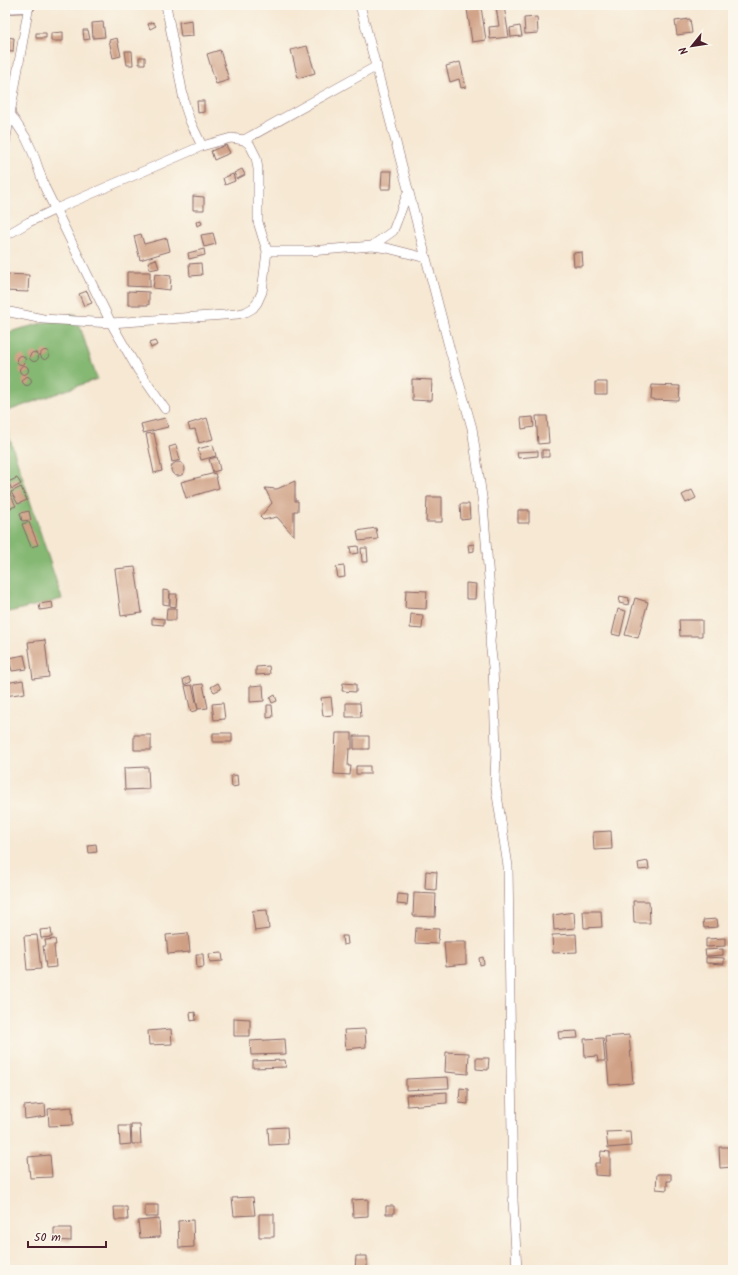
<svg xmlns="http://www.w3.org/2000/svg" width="738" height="1275" font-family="Kalam,sans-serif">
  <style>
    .forest { fill: #85b873; stroke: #686c4f }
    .building { fill: #cf9f83 }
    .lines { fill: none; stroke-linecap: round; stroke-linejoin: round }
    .minor-casing { stroke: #866566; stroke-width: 10 }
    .primary-casing { stroke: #866566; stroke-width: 16 }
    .minor { stroke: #fff; stroke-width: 9 }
    .primary { stroke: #fff; stroke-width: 14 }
  </style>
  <rect width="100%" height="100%" fill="#fbf7ec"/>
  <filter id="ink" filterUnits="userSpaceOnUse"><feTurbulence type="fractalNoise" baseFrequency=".025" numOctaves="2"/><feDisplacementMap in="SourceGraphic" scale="8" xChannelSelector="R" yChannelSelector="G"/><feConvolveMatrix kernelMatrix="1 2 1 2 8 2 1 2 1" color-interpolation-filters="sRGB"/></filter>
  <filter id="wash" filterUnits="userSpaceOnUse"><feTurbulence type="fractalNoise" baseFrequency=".012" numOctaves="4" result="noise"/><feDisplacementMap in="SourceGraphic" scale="16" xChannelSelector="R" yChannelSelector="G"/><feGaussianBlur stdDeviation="0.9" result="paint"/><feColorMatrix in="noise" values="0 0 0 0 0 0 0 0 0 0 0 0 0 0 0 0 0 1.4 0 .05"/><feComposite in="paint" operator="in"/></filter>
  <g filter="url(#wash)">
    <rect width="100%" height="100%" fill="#f6e8d3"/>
    <path class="forest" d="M76,314L97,379L5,412V333Z
      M5,424L62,599L5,613Z"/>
    <g id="blocks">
      <path class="building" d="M504,6L509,37L490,39L489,27L499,26L496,7Z
        M481,7L486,40L472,42L467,9Z
        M537,17L538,33L525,34L524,18Z
        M690,19L692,33L677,35L675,21Z
        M192,20L193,36L181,37L179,22Z
        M103,22L105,37L93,38L92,23Z
        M153,22L156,26L150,29L148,24Z
        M520,26L522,36L511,37L510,28Z
        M83,30H88L90,39L84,40Z
        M63,32V41H51V33Z
        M36,33H46V38H36Z
        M5,37L14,38L13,52L5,51Z
        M117,38L121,56L113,58L109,40Z
        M307,46L315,73L298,78L291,50Z
        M220,50L229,80L216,84L207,54Z
        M125,51H132L133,65H127Z
        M139,57H145V64H139Z
        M460,62L466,87L461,88L459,79L450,82L446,66Z
        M197,101H204V112L198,113Z
        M226,145L230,153L214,160L211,151Z
        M242,169L245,175L237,179L234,173Z
        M382,171H392L391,189H381Z
        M233,174L235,181L225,185L223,178Z
        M193,196L204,197V210H193Z
        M201,220L202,224L197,226L196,222Z
        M213,233L216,244L204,247L201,235Z
        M141,234L144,244L167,238L170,251L140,260L134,236Z
        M204,249L205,255L189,259L188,253Z
        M582,252L583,266H574L573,253Z
        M156,259L159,268L150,270L148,262Z
        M201,263L202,275L190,276L189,264Z
        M127,272H150V287L127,286Z
        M5,274L29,275L28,292L5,291Z
        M155,274L171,276L170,290L153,288Z
        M87,291L92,303L84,306L79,294Z
        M128,291L149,292V305H128Z
        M155,341L157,345L151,348L149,343Z
        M40.5 355a4.5 4.5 0 1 1 9 0a4.5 4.5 0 1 1-9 0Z
        M29.5 357a4.5 4.5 0 1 1 9 0a4.5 4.5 0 1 1-9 0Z
        M16.5 360a4.5 4.5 0 1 1 9 0a4.5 4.5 0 1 1-9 0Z
        M19.5 370a4.5 4.5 0 1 1 9 0a4.5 4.5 0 1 1-9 0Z
        M22.5 381a4.5 4.5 0 1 1 9 0a4.5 4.5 0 1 1-9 0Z
        M412,379L432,380L431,401L412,400Z
        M595,382H607V394H595Z
        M652,385L680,386L679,401L651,400Z
        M536,416H547L549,443L538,444Z
        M533,417L534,427L522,429L521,418Z
        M165,418L168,427L143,433L141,424Z
        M207,418L213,439L199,443L195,429L190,430L188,424Z
        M154,433L162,471L154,473L146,434Z
        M176,445L180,460L172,462L169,447Z
        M213,445L216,456L201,460L198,449Z
        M542,450H549V457H542Z
        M538,451V456L518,458L517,452Z
        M217,457L220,470L213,472L209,459Z
        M171 469a7 7 0 1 1 14 0a7 7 0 1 1-14 0Z
        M215,473L219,488L186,498L181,482Z
        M17,478L21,484L12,489L8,482Z
        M295,481V501H298V511H294V536L277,517L263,520L260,517L272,503L265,488L277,489Z
        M7,484L10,489L6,491L5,486Z
        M21,487L27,500L18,504L11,492Z
        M692,490L696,498L686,503L682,495Z
        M9,492L16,506L8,509L5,502V494Z
        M427,497H442V522H426Z
        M460,504H469L470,519L461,520Z
        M518,510H529V523H518Z
        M29,511L31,520L22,521L20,513Z
        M29,522L38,545L31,547L22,524Z
        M376,528L378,539L359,541L357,531Z
        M474,544V551L469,552L468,545Z
        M358,546L359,553L351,554L350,547Z
        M361,548H367L368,562H362Z
        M344,566L345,577L338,578L336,567Z
        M135,567L142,613L121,616L115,569Z
        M466,583L476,584L475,599H466Z
        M163,590L170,591L169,605L163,604Z
        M406,590L427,591L426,609L405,608Z
        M170,594H177L176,607L170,606Z
        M620,596L629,598L628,605L619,603Z
        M635,598L648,602L638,638L625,635Z
        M52,602L53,608L40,610L39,604Z
        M167,608H176V620H166Z
        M618,609L626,611L620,636L612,634Z
        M411,614L423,615L422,629L410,628Z
        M152,618L164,619V625L152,624Z
        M679,620H702V636H680Z
        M45,640L49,677L33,679L28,642Z
        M24,655L27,669L12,671L9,658Z
        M269,666L270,674L256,675V667Z
        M189,677L191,682L184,685L183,679Z
        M23,680L25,693L5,696V683Z
        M218,683L221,689L214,692L211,687Z
        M343,683L356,684V692L342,691Z
        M203,684L208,708L198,709L194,685Z
        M192,685L198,710L191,712L185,686Z
        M263,685L264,701L250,702V686Z
        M275,695L277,701L272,703L270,698Z
        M331,697L333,715L323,716L321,698Z
        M223,703L225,719L214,720L212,704Z
        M346,703H360L361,717H346Z
        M267,705H272L273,717L267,718Z
        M213,733H232V742H213Z
        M336,733H352V749H349L348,766H351L350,775L334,774Z
        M134,735H151V750H134Z
        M354,736H369V749H354Z
        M356,766H370V774H356Z
        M148,767L149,789L125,790L124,768Z
        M237,775L238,786L232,787L231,776Z
        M611,831L612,849L594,850L593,832Z
        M96,844L97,852L89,853L88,845Z
        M648,861L649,869L639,870L638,863Z
        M426,871L437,872L436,890L425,889Z
        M414,893L436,894L435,917L413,916Z
        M398,894L408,895L407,905L397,904Z
        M633,901H649L650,923H634Z
        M267,910L269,929L255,931L252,911Z
        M583,911H601L602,927L584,928Z
        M574,912L575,928L554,930L553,915Z
        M717,919L718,927L704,928L703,920Z
        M416,928L439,929L438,944L415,943Z
        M51,929L52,937L41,938L40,930Z
        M188,933L190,952L168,954L166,935Z
        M576,934L577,952L553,953L552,935Z
        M37,935L41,969L27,970L24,936Z
        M342,936H347L348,944L343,945Z
        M725,938V946L706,947V939Z
        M55,939L56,945H54L56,967L46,968L43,946H46L45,940Z
        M444,942H466V964L446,966Z
        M723,949V955L706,956L705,950Z
        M222,953L223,961L210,962L209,954Z
        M196,954H203L204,967L197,968Z
        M483,957L484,964L480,965L479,958Z
        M706,957L724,958V964L706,963Z
        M195,1012L196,1020L191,1021L190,1013Z
        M234,1018L250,1019V1036H234Z
        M171,1029L172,1044L149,1045L148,1031Z
        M365,1029L366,1047L346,1049L344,1030Z
        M577,1031L578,1038L559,1039L558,1032Z
        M629,1035L633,1083L609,1085L605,1037Z
        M603,1038L605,1061H598L597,1056L585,1057L584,1039Z
        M285,1039L286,1054L251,1055L250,1041Z
        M446,1052L469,1053L468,1074L445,1072Z
        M476,1058H489L488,1070L476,1069Z
        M285,1060L286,1067L253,1068V1061Z
        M448,1077L449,1088L406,1090V1079Z
        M460,1088L468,1089V1104L459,1103Z
        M447,1092V1103L407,1106L406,1095Z
        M45,1104L46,1116L25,1119L24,1106Z
        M72,1107L73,1125L49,1126L48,1109Z
        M131,1125H140L141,1144H132Z
        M119,1126H130L131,1144L120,1145Z
        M287,1127L288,1144L269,1145L268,1128Z
        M630,1131L631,1146L608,1148L606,1132Z
        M719,1147H733V1167L720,1168Z
        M601,1151L610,1152V1176L595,1175V1163H600Z
        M50,1155L52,1177L30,1178L28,1157Z
        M657,1174H671V1181H667V1190L656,1189Z
        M253,1197L255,1215L234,1216L232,1198Z
        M368,1199V1216L353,1217L352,1200Z
        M145,1205H158V1217H145Z
        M386,1206H394V1214H386Z
        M114,1207H127L128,1220H115Z
        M259,1214H274V1237H259Z
        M159,1219L160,1237L140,1238L138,1221Z
        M193,1220L194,1247L179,1248L178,1221Z
        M54,1228H71V1241L54,1240Z
        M356,1256H367V1270H355Z"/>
    </g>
  </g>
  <g filter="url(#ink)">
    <use href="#blocks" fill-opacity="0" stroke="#866566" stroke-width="1"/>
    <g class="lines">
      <defs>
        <path id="minor" d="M166,5L185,106L190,121L202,146
          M360,5L450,350L472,428L483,504L492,616L490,642L493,667L496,749L495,782L508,866L513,1200L517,1270
          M11,115L26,138L33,153L45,188L111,323L138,370L165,409
          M244,140L377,66
          M5,143L29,5
          M5,236L29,222L56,209L202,146L231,138L244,140L250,145L256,157L258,169V222L267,251L262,292L257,303L253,308L246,312L238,314L111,323L43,319L5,311
          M372,246L393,231L408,192
          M267,251H310L372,246L387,248L426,258"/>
        <path id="primary" d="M5,6L28,5"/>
      </defs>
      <use href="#minor" class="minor-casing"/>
      <use href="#primary" class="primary-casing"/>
      <use href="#minor" class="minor"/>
      <use href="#primary" class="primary"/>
    </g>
  </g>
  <rect width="738" height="1275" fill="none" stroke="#fbf7ec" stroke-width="20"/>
  <g transform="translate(692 46) rotate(240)" stroke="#fbf7ec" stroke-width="3" paint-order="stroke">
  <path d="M0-3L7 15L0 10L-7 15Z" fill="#4a1f2b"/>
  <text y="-6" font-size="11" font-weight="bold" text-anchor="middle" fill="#4a1f2b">N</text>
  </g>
  <path d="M28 1241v6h78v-6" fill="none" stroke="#4a1f2b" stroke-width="2"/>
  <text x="34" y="1241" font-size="12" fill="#4a1f2b" stroke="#fbf7ec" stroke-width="3" paint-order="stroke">50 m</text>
</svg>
